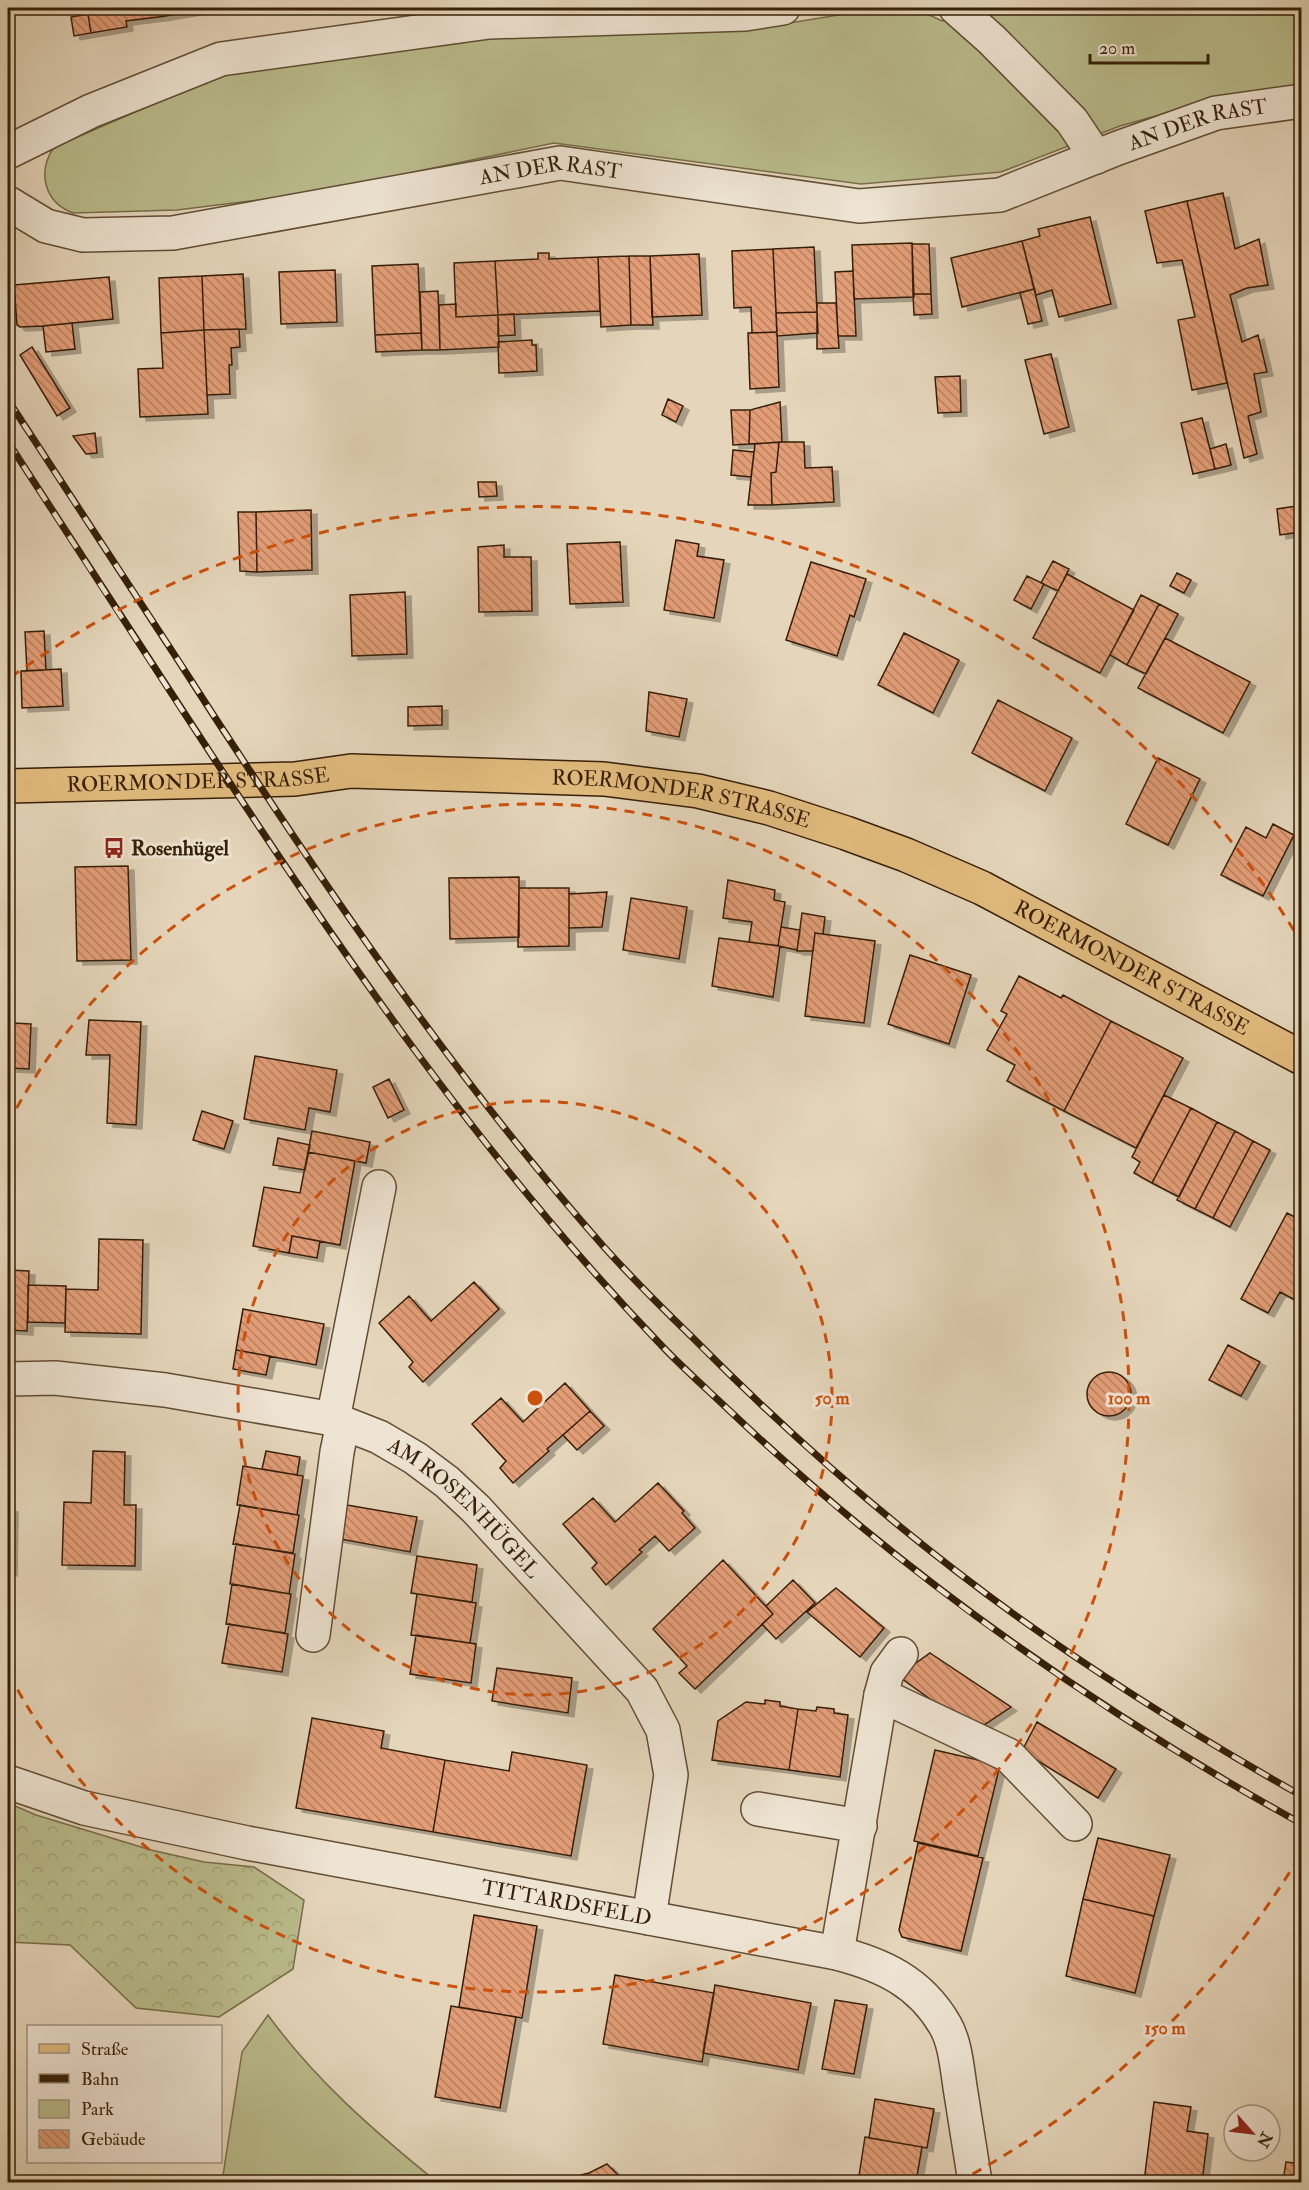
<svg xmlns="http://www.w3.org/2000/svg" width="1309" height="2190" font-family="'IM FELL Double Pica',serif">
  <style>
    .forest { fill: url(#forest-crowns); stroke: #786e4a; stroke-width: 1.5 }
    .green { fill: #babc8c; stroke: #786e4a; stroke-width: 1.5 }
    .building { fill: url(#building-back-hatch); stroke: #361f07; stroke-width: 1.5; filter: url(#shadow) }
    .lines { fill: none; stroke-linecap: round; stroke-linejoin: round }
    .minor-casing { stroke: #624d34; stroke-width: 36 }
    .major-casing { stroke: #361f07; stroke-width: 36 }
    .minor { stroke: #eee4d3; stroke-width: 33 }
    .major { stroke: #e2bb7e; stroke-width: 33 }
    .rail-casing { stroke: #361f07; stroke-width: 7 }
    .rail { stroke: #eee4d3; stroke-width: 4.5; stroke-dasharray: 14; stroke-linecap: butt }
    .ring { fill: none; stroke: #cd500b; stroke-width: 3; stroke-dasharray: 10 8 }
    .labels { text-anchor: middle; stroke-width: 6; stroke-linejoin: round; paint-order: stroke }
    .street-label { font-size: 21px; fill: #361f07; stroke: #eee4d3 }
    .poi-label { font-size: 21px; font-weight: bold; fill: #361f07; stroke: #eee4d3; text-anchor: start }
    .centre { fill: #cd500b; stroke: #eee4d3; stroke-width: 3 }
    .ring-label { font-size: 18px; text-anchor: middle; font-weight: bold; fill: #cd500b; stroke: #eee4d3; stroke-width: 6; stroke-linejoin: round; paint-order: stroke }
  </style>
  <defs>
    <pattern id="forest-crowns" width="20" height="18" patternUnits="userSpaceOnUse" patternTransform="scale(1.5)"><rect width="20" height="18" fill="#babc8c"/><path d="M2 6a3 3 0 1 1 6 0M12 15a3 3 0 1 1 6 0" fill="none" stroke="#a0a177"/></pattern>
    <pattern id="building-back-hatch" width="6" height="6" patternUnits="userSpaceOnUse" patternTransform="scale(1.5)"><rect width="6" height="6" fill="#e39e78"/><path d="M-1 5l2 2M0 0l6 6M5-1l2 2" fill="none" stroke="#b98060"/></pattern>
    <filter id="shadow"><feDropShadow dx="6" dy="4" stdDeviation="0" flood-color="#0004"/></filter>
  </defs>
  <rect width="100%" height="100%" fill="#e5d6bb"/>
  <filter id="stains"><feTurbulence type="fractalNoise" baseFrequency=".00333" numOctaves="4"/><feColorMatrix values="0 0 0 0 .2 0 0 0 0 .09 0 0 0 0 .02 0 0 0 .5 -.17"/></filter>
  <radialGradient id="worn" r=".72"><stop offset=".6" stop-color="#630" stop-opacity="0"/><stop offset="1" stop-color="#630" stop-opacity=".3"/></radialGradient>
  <path class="forest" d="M8,1803L36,1815L151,1850L204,1862L254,1867L304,1900L293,1969L219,2017L136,2008L70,1945L8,1942Z"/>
  <path class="green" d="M881,8L919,10L942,21L991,10V8H1301V87L1213,100L1120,126L1001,172L861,184L554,143L308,194L177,210L73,213C44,202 37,172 54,147L228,72L491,38L741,31Z
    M268,2015C314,2079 376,2133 437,2182H222L242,2052Z"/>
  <path class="building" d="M87,8H165L166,16L126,21L127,27L91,33Z
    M165,8H207V9L166,16Z
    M88,14L91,33L74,36L71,17Z
    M1223,193L1235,249L1259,239L1268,285L1247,288L1230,295L1242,342L1258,335L1267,372L1254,374L1261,412L1248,416L1257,454L1244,458L1187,201Z
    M1187,201L1227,383L1192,390L1178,320L1195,317L1182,260L1157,263L1145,211Z
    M1090,217L1111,304L1059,317L1052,290L1036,295L1022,241L1040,236L1038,229Z
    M1022,241L1034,289L962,307L951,258Z
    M912,243L914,297L854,299L852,245Z
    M912,244H929L931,294H913Z
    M814,247L817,312L776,313L773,249Z
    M773,249L777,332L752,333L751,307L734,308L732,251Z
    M538,253H549V259L598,257L600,311L498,315L495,261L538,259Z
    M699,254L702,315L652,317L650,256Z
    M629,256L631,325L601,327L598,257Z
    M629,256H650L653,325H631Z
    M495,261L498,315L456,317L454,263Z
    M418,264L421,333L375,335L372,266Z
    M335,270L337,322L281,324L279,272Z
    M853,271L856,336H838L835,272Z
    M243,274L246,329L204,330L202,276Z
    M202,276L204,330L161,333L159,278Z
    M109,277L113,319L43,326L20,327L17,325L14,285Z
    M1034,289L1042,321L1028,324L1020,293Z
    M438,291L440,350H422L420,292Z
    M913,294H931L932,314L914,315Z
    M817,303H836L839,348L817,349Z
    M456,304V317L498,315L499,347L440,350L439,305Z
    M817,312L818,333L777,336L776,313Z
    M514,314L515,335L498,336V315Z
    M72,323L75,349L46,352L43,326Z
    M239,329L240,347L231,348L232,365H229L230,394L207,395L204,330Z
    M204,330L208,414L140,417L138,369L163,368L161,333Z
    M777,332L779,387L750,389L748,333Z
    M421,333L422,350L376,352L375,335Z
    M532,340V345H536L537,371L499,373L498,342Z
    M32,347L70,408L57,416L20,355Z
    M1051,354L1069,427L1044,434L1025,360Z
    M960,376L961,412L938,413L935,377Z
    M668,399L683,406L676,422L662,415Z
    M780,402L782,442L749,444L750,410Z
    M731,410H750L749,444L733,445Z
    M1202,418L1215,469L1193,474L1181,423Z
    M95,433L97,453L86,454L73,436Z
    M779,442L776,472L771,473L772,505H748L755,444Z
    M779,442H804L805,468L832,467L834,502L772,505L771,473L776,472Z
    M1226,444L1231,465L1215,469L1210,449Z
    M733,450L754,452L751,477L731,475Z
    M478,482H496L497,496L479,497Z
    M1296,506L1300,532L1280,535L1277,509Z
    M311,510L312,570L257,572L256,512Z
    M238,512H256L257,572L240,571Z
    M676,540L699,544L697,556L724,560L714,618L664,610Z
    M620,542L623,602L570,604L567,544Z
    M504,545V557H531L532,611L479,612L478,547Z
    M1053,561L1069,569L1058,591L1041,583Z
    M811,562L866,579L854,617L850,615L837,656L786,640Z
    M1177,573L1191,580L1184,593L1170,586Z
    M1067,574L1134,610L1100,673L1033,638Z
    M1027,576L1044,584L1031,609L1014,600Z
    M405,592L407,654L352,656L350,595Z
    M1141,595L1159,604L1127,665L1110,655Z
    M1159,604L1178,614L1146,674L1127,665Z
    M44,631L46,670L27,671L25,632Z
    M904,633L959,660L933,713L878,685Z
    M1165,638L1250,682L1223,733L1138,688Z
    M61,669L63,706L22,708L21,671Z
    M649,692L687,699L679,737L646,731Z
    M998,700L1072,738L1045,791L972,753Z
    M442,706V725L408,726V707Z
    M1158,758L1200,779L1168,845L1126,824Z
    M1273,824L1294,835L1263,896L1221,875L1246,827L1266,838Z
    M128,866L131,960L77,961L75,867Z
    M519,877V937L450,939L449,878Z
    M728,880L775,890L774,900L785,902L778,946L749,942L752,922L723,918Z
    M519,888H569V946L518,947Z
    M607,892L602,927L569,928V894Z
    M631,898L687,907L679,959L623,950Z
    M802,913L825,917L823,934L815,933L813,951H797Z
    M781,927L800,930L797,950L778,946Z
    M815,933L875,941L864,1023L805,1016Z
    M719,938L780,946L773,997L712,986Z
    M910,955L971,975L949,1044L888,1024Z
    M1019,976L1061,998L1063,995L1111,1021L1064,1111L1007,1081L1015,1065L987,1050L1007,1014L1001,1011Z
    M89,1020L141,1022L136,1125L107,1123L110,1055H86Z
    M1111,1021L1183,1058L1136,1148L1064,1111Z
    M12,1023L31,1024L29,1069L11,1068Z
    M255,1056L337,1070L330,1112L309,1108L305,1130L244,1119Z
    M389,1079L404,1110L388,1118L373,1087Z
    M1164,1095L1191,1108L1152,1183L1134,1173L1140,1162L1132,1157Z
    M1191,1108L1217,1122L1179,1197L1152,1183Z
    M202,1111L233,1121L224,1149L193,1140Z
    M1217,1122L1235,1131L1195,1209L1177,1200Z
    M312,1131L370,1142L366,1163L308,1152Z
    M1235,1131L1253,1141L1213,1218L1195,1209Z
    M278,1138L310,1145L305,1170L273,1165Z
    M1253,1141L1270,1150L1230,1227L1213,1218Z
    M308,1152L355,1161L340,1245L292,1236L289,1253L253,1246L264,1187L300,1193Z
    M1287,1213L1302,1221L1300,1230L1302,1231V1298L1299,1302L1280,1292L1268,1313L1241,1299Z
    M292,1236L320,1241L317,1258L289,1253Z
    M99,1239L143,1240L141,1334L65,1332L66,1289L98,1290Z
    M8,1270L29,1271L27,1331L8,1330Z
    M474,1282L499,1309L423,1382L409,1367L413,1362L379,1323L409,1296L431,1321Z
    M28,1285L66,1286L65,1323L28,1322Z
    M243,1309L324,1324L316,1365L236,1350Z
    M1228,1345L1260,1362L1241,1396L1209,1380Z
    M236,1350L270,1356L266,1375L233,1369Z
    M1087 1394a22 22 0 1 1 44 0a22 22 0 1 1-44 0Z
    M565,1383L590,1411L547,1449L549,1451L513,1483L500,1468L506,1461L472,1424L501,1398L523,1422Z
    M590,1411L604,1426L577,1450L563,1435Z
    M93,1451L125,1452L124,1505H136L135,1566L62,1565L64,1502L91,1503Z
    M266,1451L300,1457L297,1475L262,1469Z
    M243,1466L303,1476L297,1515L237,1505Z
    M658,1483L684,1511L682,1513L695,1528L669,1551L655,1536L639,1550L642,1552L606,1585L592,1568L597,1563L563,1524L593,1498L615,1522Z
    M341,1504L417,1517L410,1552L335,1538Z
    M240,1505L299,1515L293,1553L233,1544Z
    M8,1507L12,1508L11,1572L8,1571Z
    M236,1544L295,1554L289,1594L230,1584Z
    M417,1556L477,1565L472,1602L411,1593Z
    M723,1560L773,1614L695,1689L679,1673L687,1666L653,1629Z
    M793,1580L815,1603L776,1639L762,1624L773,1614L766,1606Z
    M232,1584L291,1594L285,1633L226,1624Z
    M836,1588L884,1628L860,1657L807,1612Z
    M417,1594L476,1603L470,1643L411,1635Z
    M229,1624L288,1634L282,1672L222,1663Z
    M416,1635L476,1644L471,1683L410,1674Z
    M930,1653L1011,1707L975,1731L898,1676Z
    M497,1668L572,1678L568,1713L492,1701Z
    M765,1700L780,1702V1706L798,1709L789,1770L712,1760L718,1721L746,1702L765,1704Z
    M817,1707L834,1709V1713L848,1715L840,1777L789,1770L798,1709L816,1711Z
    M312,1718L384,1731L381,1748L445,1760L433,1832L296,1808Z
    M1037,1722L1116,1769L1098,1798L1022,1751Z
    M935,1750L1000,1765L978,1856L914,1841Z
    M512,1752L587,1765L571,1856L433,1832L445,1760L509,1771Z
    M1098,1838L1170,1855L1154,1916L1083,1899Z
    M918,1843L983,1858L961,1951L902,1937L899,1930Z
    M1083,1899L1154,1916L1135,1993L1066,1976Z
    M474,1915L537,1926L522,2018L459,2007Z
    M615,1975L714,1993L702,2062L603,2044Z
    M715,1985L811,2003L798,2070L703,2053Z
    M835,2000L867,2005L854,2074L822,2069Z
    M451,2006L516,2017L500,2108L435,2097Z
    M875,2099L934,2109L927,2148L869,2138Z
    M1154,2102L1191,2107L1187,2131L1208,2134L1202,2182H1144Z
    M865,2137L922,2147L916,2182H897L859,2176Z
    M1286,2162L1302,2164V2182H1283Z
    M607,2164L625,2182H546L547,2179H565L589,2173Z
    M857,2176H859L897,2182H856Z"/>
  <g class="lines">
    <defs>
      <g id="minor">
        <path d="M956,8L992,40L1072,121L1096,157"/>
        <path d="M8,152L91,111L221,59L489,22L745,14L783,8"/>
        <path id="s1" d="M8,203L46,226L83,235L173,233L560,163L859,206L1000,195L1118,148L1216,113L1302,101"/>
        <path id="s2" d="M8,1379L55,1378L165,1390L333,1419L379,1437L415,1458L447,1482L476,1509L642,1690L663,1730L671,1775L649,1918"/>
        <path d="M333,1419L379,1187"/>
        <path d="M313,1635L337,1452L343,1423"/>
        <path d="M881,1695L1008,1755L1075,1824"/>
        <path id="s3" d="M8,1782L84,1808L247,1843L837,1953C883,1965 920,1982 945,2025C955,2042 957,2067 960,2087C965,2119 970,2151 975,2182"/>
        <path d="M758,1809L860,1826"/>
        <path d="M837,1953L881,1695L887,1673L901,1654"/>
      </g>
      <g id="major">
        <path id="s4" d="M8,786L295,779L351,771L604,779L698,791L769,808L846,833L906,855L982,888L1302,1058"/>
      </g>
    </defs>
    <use href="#minor" class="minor-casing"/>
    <use href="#major" class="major-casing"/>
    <use href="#minor" class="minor"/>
    <use href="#major" class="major"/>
    <defs>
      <path id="rail" d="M8,400C76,505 146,610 214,716C334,900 458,1082 604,1247C632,1278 662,1308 692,1337C792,1438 900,1532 1015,1615C1107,1681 1203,1740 1302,1796
        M8,442C76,547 144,652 213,757C349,965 489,1166 662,1346C685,1370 709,1391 732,1413C905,1576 1094,1709 1302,1824"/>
    </defs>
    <use href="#rail" class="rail-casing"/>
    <use href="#rail" class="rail"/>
  </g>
  <g class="ring">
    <circle cx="535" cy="1398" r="297"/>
    <path d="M8 1124A594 594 0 1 1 8 1672"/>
    <path d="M1299 1857A891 891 0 0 1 960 2181M11 677A891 891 0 0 1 1299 939"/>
  </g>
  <defs>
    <symbol id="bus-bare" viewBox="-9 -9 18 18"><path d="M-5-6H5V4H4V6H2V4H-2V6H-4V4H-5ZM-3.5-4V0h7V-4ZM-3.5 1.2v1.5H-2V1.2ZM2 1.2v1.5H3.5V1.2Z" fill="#8f2418" stroke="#eee4d3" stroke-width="2.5" paint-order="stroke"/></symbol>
  </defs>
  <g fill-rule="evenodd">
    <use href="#bus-bare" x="99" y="833" width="30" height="30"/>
  </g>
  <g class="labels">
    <g class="street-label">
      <text dy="7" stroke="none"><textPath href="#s1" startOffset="1220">AN DER RAST</textPath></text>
      <text dy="7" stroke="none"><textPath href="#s1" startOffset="556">AN DER RAST</textPath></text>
      <text dy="7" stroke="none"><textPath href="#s4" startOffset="190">ROERMONDER STRASSE</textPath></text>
      <text dy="7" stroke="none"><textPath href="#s4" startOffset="676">ROERMONDER STRASSE</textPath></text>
      <text dy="7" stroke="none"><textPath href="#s4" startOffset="1162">ROERMONDER STRASSE</textPath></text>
      <text dy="7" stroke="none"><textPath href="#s2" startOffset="489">AM ROSENHÜGEL</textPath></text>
      <text dy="7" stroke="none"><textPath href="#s3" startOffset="572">TITTARDSFELD</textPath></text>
    </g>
    <g class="poi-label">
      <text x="131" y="855">Rosenhügel</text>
    </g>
  </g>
  <circle cx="535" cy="1398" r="9" class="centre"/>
  <g class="ring-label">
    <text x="832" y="1404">50 m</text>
    <text x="1129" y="1404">100 m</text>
    <text x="1165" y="2034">150 m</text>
  </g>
  <rect width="1309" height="2190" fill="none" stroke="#e5d6bb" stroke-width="30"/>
  <rect x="9" y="9" width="1291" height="2172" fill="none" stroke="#361f07" stroke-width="3"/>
  <rect x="15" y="15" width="1279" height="2160" fill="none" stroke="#361f07" stroke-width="1.5"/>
  <rect x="27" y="2025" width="195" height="138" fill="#eee4d3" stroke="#a49581" stroke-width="1.5"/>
  <rect x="39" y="2044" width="30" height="9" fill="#e2bb7e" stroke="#a49581" stroke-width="1.5"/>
  <text x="81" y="2055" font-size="18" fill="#361f07">Straße</text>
  <rect x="39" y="2074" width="30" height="9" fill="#361f07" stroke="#a49581" stroke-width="1.5"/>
  <text x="81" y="2085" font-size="18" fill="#361f07">Bahn</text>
  <rect x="39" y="2100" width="30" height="18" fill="#babc8c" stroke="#a49581" stroke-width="1.5"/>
  <text x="81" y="2115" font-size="18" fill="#361f07">Park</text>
  <rect x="39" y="2130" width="30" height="18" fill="url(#building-back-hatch)" stroke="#a49581" stroke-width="1.5"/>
  <text x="81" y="2145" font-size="18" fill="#361f07">Gebäude</text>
  <g transform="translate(1252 2133) rotate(118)"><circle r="28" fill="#eee4d3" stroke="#a49581" stroke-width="1.5"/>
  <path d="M0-4.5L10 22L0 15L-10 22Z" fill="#8f2418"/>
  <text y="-9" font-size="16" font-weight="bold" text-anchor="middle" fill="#361f07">N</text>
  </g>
  <path d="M1090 54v9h118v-9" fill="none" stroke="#361f07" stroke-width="3"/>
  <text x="1099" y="54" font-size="18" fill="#361f07" stroke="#eee4d3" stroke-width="4.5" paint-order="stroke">20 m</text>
  <rect width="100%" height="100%" filter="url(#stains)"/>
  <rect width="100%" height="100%" fill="url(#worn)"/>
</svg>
